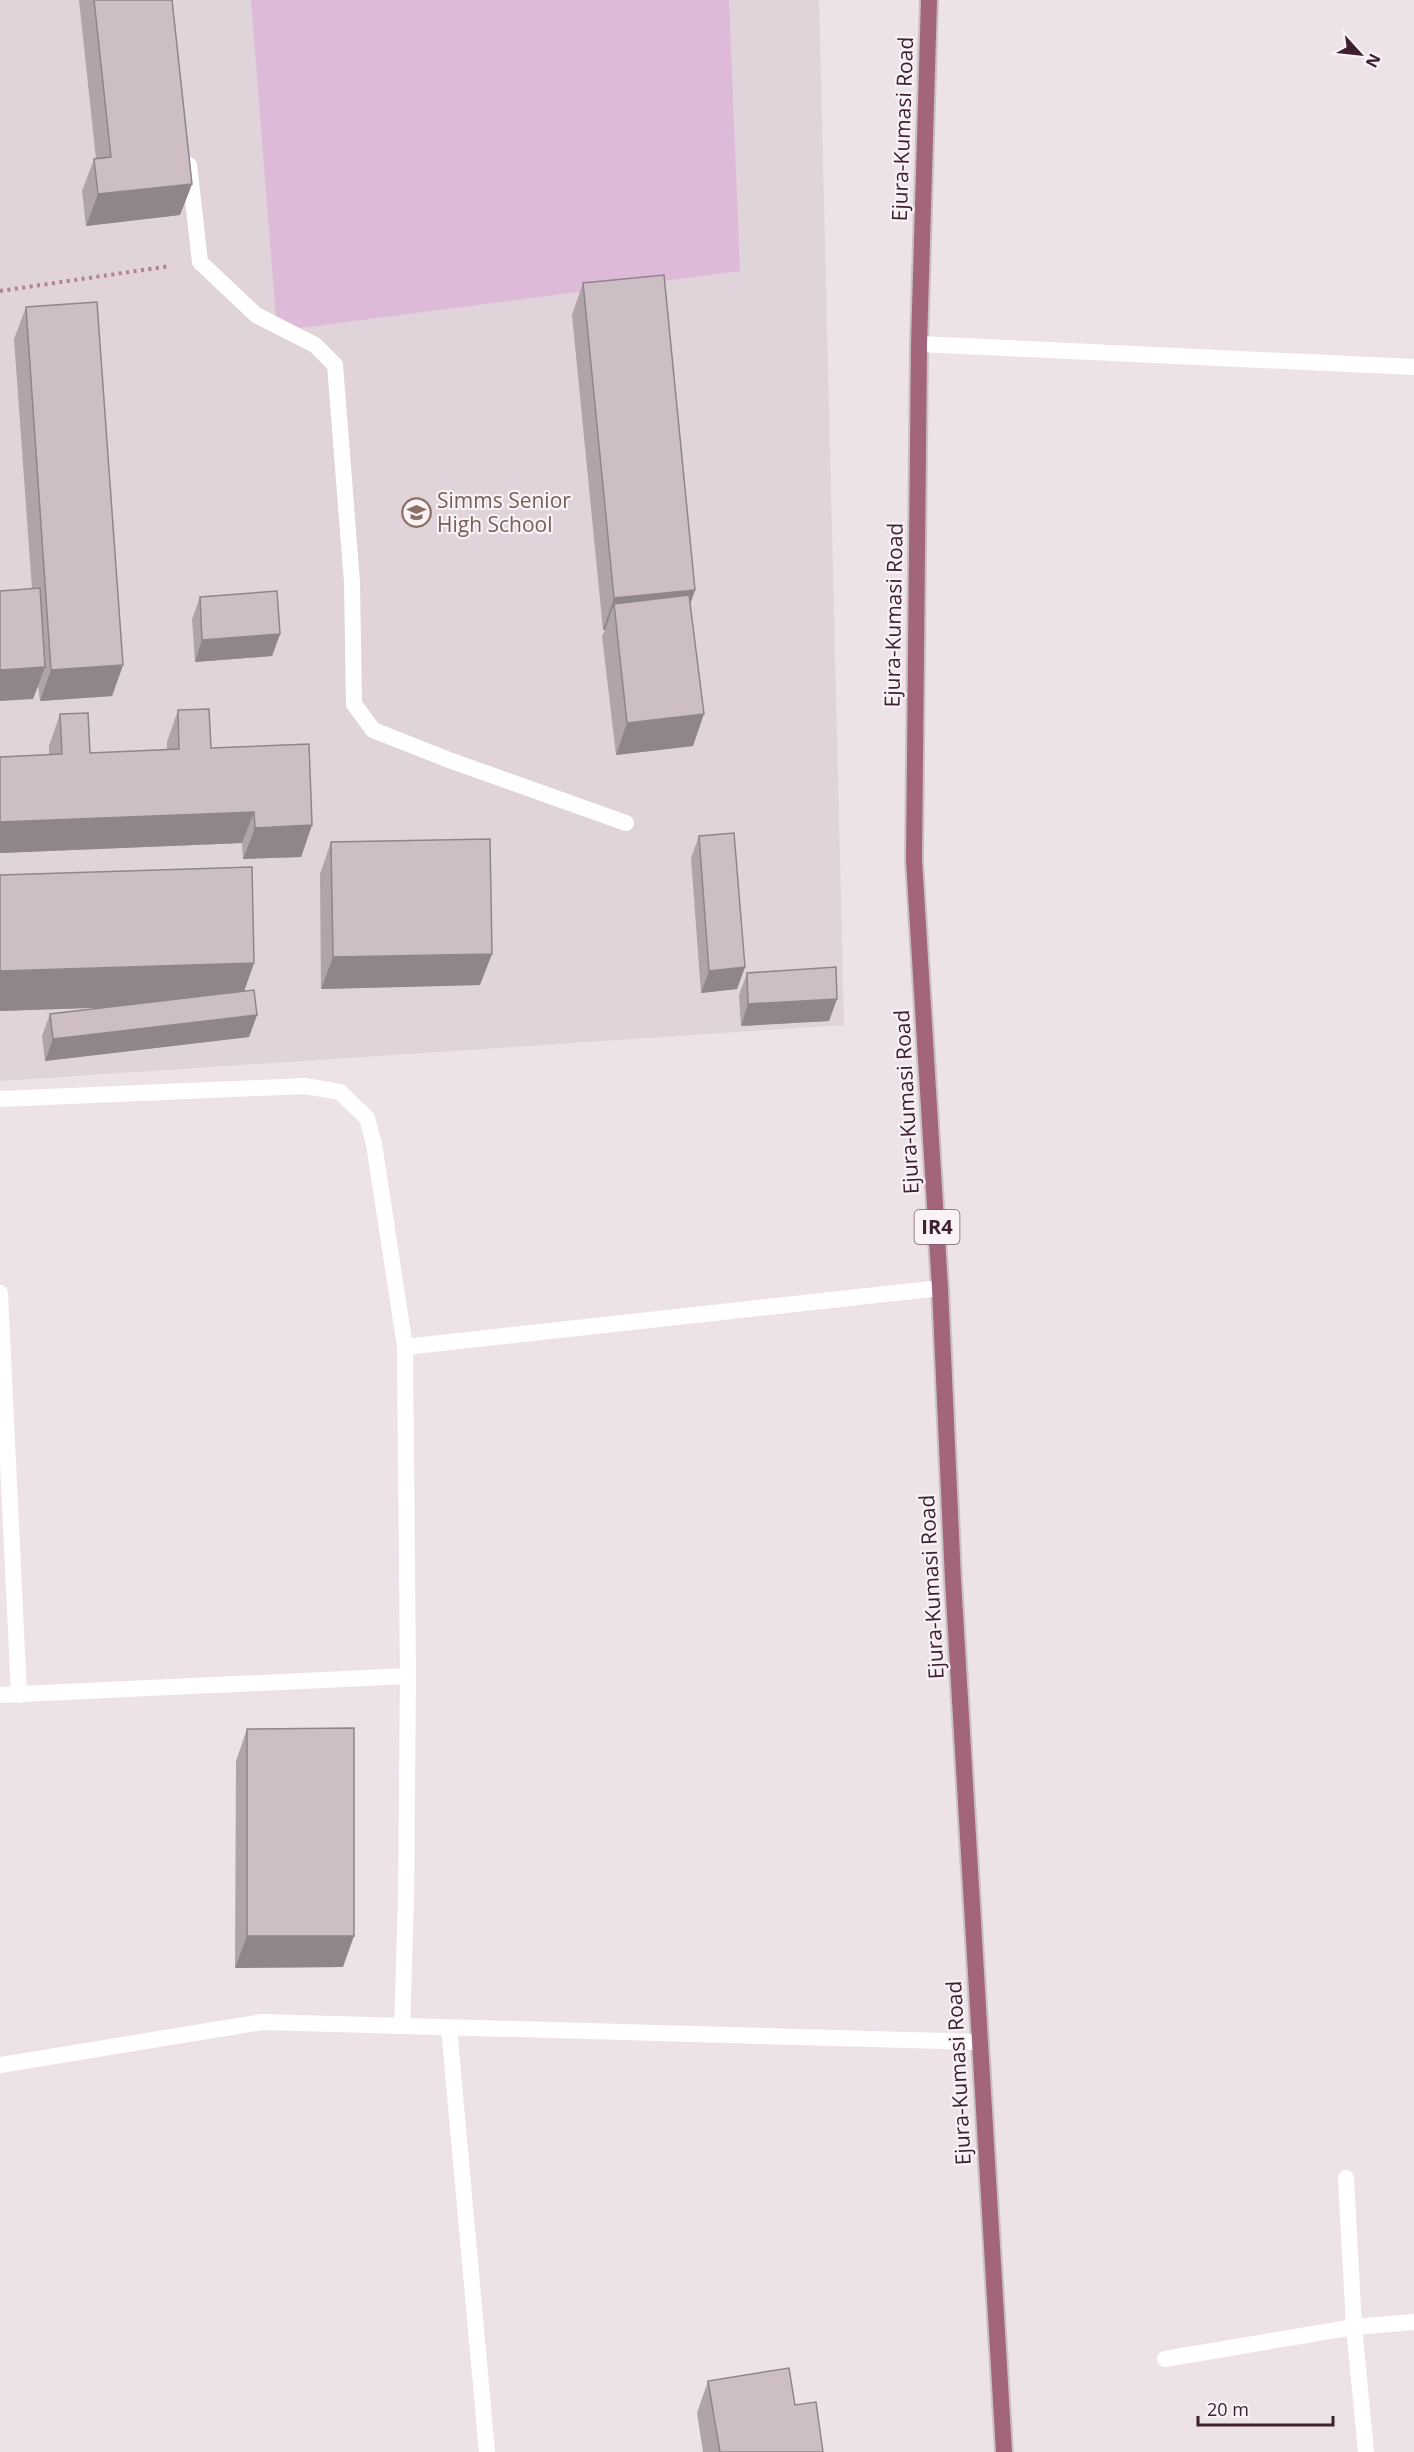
<svg xmlns="http://www.w3.org/2000/svg" width="1414" height="2452" font-family="'Open Sans',sans-serif">
  <style>
    .built { fill: #e0d3da }
    .green { fill: #debad9 }
    .lines { fill: none; stroke-linecap: round; stroke-linejoin: round }
    .primary-casing { stroke: #c9c1c4; stroke-width: 20 }
    .path { stroke: #b18196; stroke-width: 4; stroke-dasharray: 3 4.5; stroke-linecap: butt }
    .service { stroke: #fff; stroke-width: 16 }
    .minor { stroke: #fff; stroke-width: 16 }
    .primary { stroke: #a3657c; stroke-width: 16 }
    .wall { fill: #b0a3aa }
    .shaded-wall { fill: #90858b }
    .building { fill: #cdbec6; stroke: #90858b; stroke-width: 1.5 }
    .labels { text-anchor: middle; stroke-width: 4.5; stroke-linejoin: round; paint-order: stroke }
    .shield { fill: #f9f2f6; stroke: #766069; stroke-width: 1.5 }
    .shield-label { font-size: 20px; font-weight: bold; fill: #3e212c }
    .street-label { font-size: 21px; fill: #3e212c; stroke: #f9f2f6 }
    .education-label { font-size: 21px; fill: #785e54; stroke: #f9f2f6; text-anchor: start }
  </style>
  <rect width="100%" height="100%" fill="#ede2e8"/>
  <path class="built" d="M0,0H819L844,1025L0,1081Z"/>
  <path class="green" d="M251,0H729L740,271L277,331Z"/>
  <g class="lines">
    <defs>
      <path id="primary" d="M929,0L919,344L914,860L940,1288L953,1580L1004,2452"/>
    </defs>
    <use href="#primary" class="primary-casing"/>
    <path class="path" d="M0,291L170,266"/>
    <path class="service" d="M189,165L200,262L256,315L315,345L335,365L352,582L354,704L373,730L449,760L626,823"/>
    <path class="minor" d="M919,344L1414,367
      M0,1099L305,1086L340,1092L367,1118L374,1144L405,1347L408,1676L406,1902L402,2026
      M0,1293L19,1695
      M405,1347L940,1288
      M0,1695L408,1676
      M449,2028L487,2452
      M0,2065L262,2022L980,2042
      M1346,2178L1354,2327L1414,2322
      M1165,2359L1354,2327L1366,2452"/>
    <use href="#primary" class="primary"/>
  </g>
  <path class="wall" d="M79,0H172L192,184L180,215L86,226L82,191L94,159H96Z
    M583,283L695,590L690,604L693,746L616,755L602,636L605,630H603L572,315Z
    M26,307L123,665L112,696L40,701L38,685L33,699L32,589L14,339Z
    M200,597L280,634L272,656L195,662L192,619Z
    M178,710L211,748L312,825L301,857L243,859L242,843L0,853V757L49,755V746L60,714L90,753L167,750V742Z
    M699,836L745,967L737,989L701,993L691,858Z
    M331,842L480,985L321,989L320,874Z
    M0,875L254,963L244,991L257,1015L249,1037L45,1061L42,1036L50,1014L109,1007L0,1011Z
    M747,973L837,999L829,1021L741,1026L739,995Z
    M247,1729L343,1967L235,1968L236,1761Z
    M708,2381L795,2405L823,2452H703L697,2413Z"/>
  <path class="shaded-wall" d="M192,184L180,215L86,226L98,194Z
    M695,590L684,622L614,604L605,630H603L614,598Z
    M280,634L272,656L195,662L202,640Z
    M123,665L112,696L40,701L51,670Z
    M45,667L33,699L0,701V670Z
    M704,714L693,746L616,755L627,723Z
    M254,812L242,843L0,853V822Z
    M312,825L301,857L243,859L255,828Z
    M492,954L480,985L321,989L333,957Z
    M254,963L240,1003L0,1011V971Z
    M745,967L737,989L701,993L709,971Z
    M837,999L829,1021L741,1026L748,1004Z
    M257,1015L249,1037L45,1061L53,1039Z
    M247,1936H354L343,1967L235,1968Z"/>
  <path class="building" d="M94,0H172L192,184L98,194L94,159L111,157Z
    M664,275L695,590L614,598L583,283Z
    M97,302L123,665L51,670L26,307Z
    M40,588L45,667L0,670V591Z
    M277,591L280,634L202,640L200,597Z
    M689,595L704,714L627,723L614,604Z
    M209,709L211,748L309,744L312,825L255,828L254,812L0,822V757L62,754L60,714L88,713L90,753L179,749L178,710Z
    M734,833L745,967L709,971L699,836Z
    M490,839L492,954L333,957L331,842Z
    M252,867L254,963L0,971V875Z
    M836,967L837,999L748,1004L747,973Z
    M254,990L257,1015L53,1039L50,1014Z
    M354,1728V1936H247V1729Z
    M789,2368L795,2405L816,2402L823,2452H720L708,2381Z"/>
  <defs>
    <symbol id="school-ring" viewBox="-11 -11 22 22"><circle r="9.5" fill="#f9f2f6" stroke="#8d6e63" stroke-width="1.5"/><path d="M0-5L7-2L0 1L-7-2ZM-4 1L0 2.5L4 1V4Q0 6-4 4Z" fill="#8d6e63"/></symbol>
  </defs>
  <g fill-rule="evenodd">
    <use href="#school-ring" x="400" y="496" width="33" height="33"/>
  </g>
  <g class="labels">
    <rect class="shield" x="914.5" y="1210" width="45" height="34" rx="4.5"/>
    <g class="shield-label">
      <text x="937" y="1234">IR4</text>
    </g>
    <g class="street-label">
      <text transform="translate(903 129) rotate(-88)" y="7">Ejura-Kumasi Road</text>
      <text transform="translate(894 615) rotate(-89)" y="7">Ejura-Kumasi Road</text>
      <text transform="translate(907 1102) rotate(-93)" y="7">Ejura-Kumasi Road</text>
      <text transform="translate(932 1587) rotate(-93)" y="7">Ejura-Kumasi Road</text>
      <text transform="translate(959 2073) rotate(-93)" y="7">Ejura-Kumasi Road</text>
    </g>
    <g class="education-label">
      <text x="437" y="508">Simms Senior<tspan x="437" dy="24">High School</tspan></text>
    </g>
  </g>
  <g transform="translate(1360 54) rotate(117)" stroke="#f9f2f6" stroke-width="4.5" paint-order="stroke">
  <path d="M0-4.5L10 22L0 15L-10 22Z" fill="#3e212c"/>
  <text y="-9" font-size="16" font-weight="bold" text-anchor="middle" fill="#3e212c">N</text>
  </g>
  <path d="M1198 2416v9h135v-9" fill="none" stroke="#3e212c" stroke-width="3"/>
  <text x="1207" y="2416" font-size="18" fill="#3e212c" stroke="#f9f2f6" stroke-width="4.5" paint-order="stroke">20 m</text>
</svg>
